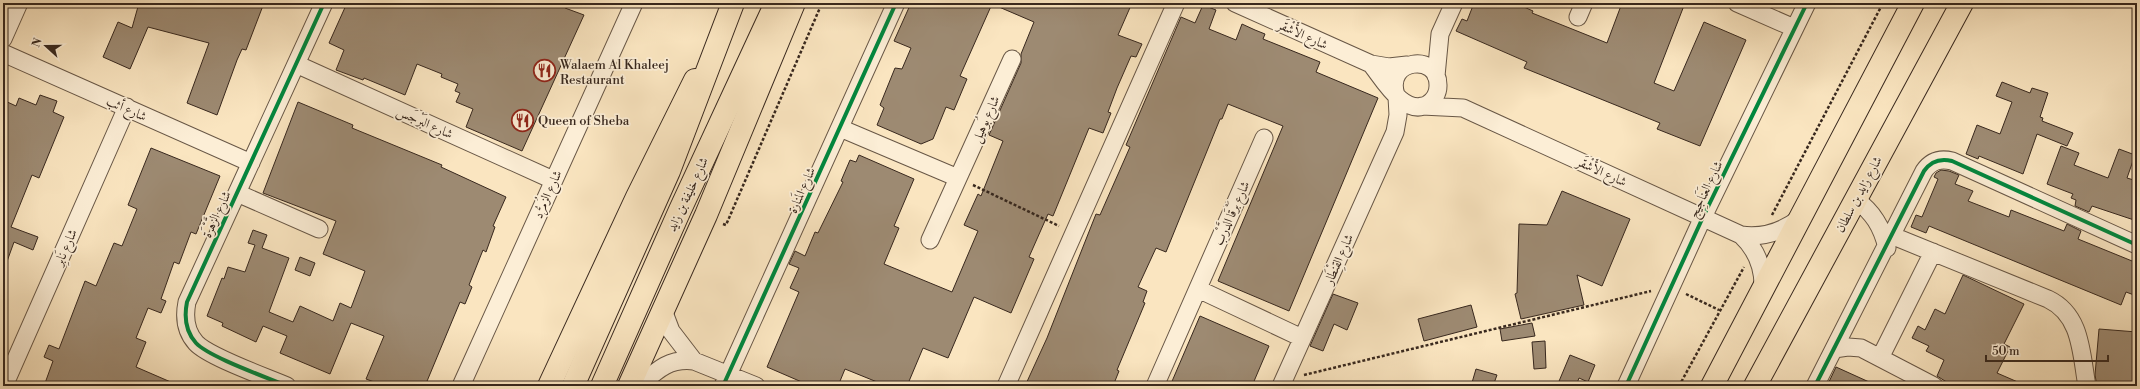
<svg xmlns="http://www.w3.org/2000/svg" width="2140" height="389" font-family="'Libre Bodoni',Amiri,serif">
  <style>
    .building { fill: #9d8a72; stroke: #38281e }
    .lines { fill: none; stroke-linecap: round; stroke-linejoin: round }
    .minor-casing { stroke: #685746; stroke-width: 19 }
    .major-casing { stroke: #38281e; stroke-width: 24 }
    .highway-casing { stroke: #38281e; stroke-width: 24 }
    .path { stroke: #38281e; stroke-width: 2.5; stroke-dasharray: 3 2; stroke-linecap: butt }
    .minor { stroke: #fceed6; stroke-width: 17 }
    .major { stroke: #fae5c0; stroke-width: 22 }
    .highway { stroke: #fae5c0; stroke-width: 22 }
    .cycleway-casing { stroke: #fceed6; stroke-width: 6 }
    .cycleway { stroke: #00873e; stroke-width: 4 }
    .labels { text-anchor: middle; stroke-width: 3.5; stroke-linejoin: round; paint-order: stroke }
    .street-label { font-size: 13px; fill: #38281e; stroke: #fceed6 }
    .poi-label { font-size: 13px; fill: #38281e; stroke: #fceed6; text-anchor: start }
  </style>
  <rect width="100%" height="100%" fill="#fae5c0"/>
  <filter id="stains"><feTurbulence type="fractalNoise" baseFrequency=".005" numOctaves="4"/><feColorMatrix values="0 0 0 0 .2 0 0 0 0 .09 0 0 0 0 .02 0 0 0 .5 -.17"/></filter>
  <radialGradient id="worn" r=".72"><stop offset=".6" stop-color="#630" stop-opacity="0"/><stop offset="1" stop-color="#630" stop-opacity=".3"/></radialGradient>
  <path class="building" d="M139,3H264L246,50L242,49L237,60L217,115L187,103L209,43L148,27L130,69L103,57L118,22L132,28Z
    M347,3H567L565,8L584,15L522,151L466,127L473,109L456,102L460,93L455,91L458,84L441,77L442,74L417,64L405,95L364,78L363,80L336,70L344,50L329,43Z
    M911,3H1132L1118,35L1142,44L1136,57L1131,56L1117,88L1108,112L1111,113L1103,133L1089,128L1053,216L1048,214L1029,257L1034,259L1011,313L974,297L948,358L923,348L907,386H887L845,369L838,386H811L767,367L799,292L790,288L799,268L789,264L795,251L805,256L815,232L818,233L843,182L841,181L850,160L856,162L859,155L914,179L894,226L899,228L884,264L952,292L978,231L964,225L978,194L981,196L1003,141L989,135L1021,63V54L1034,22L992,4L960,76L967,79L954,110L946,107L933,139L921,144L877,125L884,108L880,105L895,68L902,69L911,48L894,41Z
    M1474,3H1515L1533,11L1532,13L1607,43L1622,3H1685L1654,83L1674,91L1704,22L1746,40L1700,146L1657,129L1660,123L1524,68L1527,62L1456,31L1462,19L1467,21Z
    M1203,5L1216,10L1209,29L1236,40L1242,24L1255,30L1265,34L1263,39L1320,62L1316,72L1378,98L1289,311L1218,281L1283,126L1228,104L1222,119H1220L1166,252L1156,248L1138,287L1147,291L1143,302L1145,303L1117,370L1119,371L1113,386H1025L1047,338L1096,214L1100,215L1130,147L1126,145L1181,17L1195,23Z
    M2002,82L2030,93L2032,88L2048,93L2040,117L2043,118L2042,121L2073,133L2067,146L2037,134L2023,174L1979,156L1978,159L1966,154L1977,125L2000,134L2012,102L1996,96Z
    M40,95L57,101L53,112L64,117L39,178L32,175L11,227L38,237L33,250L14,242L5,267H3V100L16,106L19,98L36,105Z
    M298,102L353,125L352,128L442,165L441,167L506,197L493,226L495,227L486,252L483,250L469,285L472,287L465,304L460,302L425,386H385L366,379L384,336L351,323L330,374L280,353L287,336L263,326L256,342L222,326L223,323L207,316L222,278L224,279L228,267L245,272L255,245L248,243L253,230L267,235L262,248L289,258L269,312L293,322L300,306L333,321L340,303L351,308L365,271L323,254L336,221L263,193Z
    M2061,146L2079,153L2074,165L2108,178L2119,149L2135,155L2127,178L2137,181V221L2092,206L2089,212L2075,206L2076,200L2071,198L2073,194L2047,184Z
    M151,148L220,176L196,234L191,232L179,264L174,262L161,299L166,301L161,313L148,308L136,338L146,342L136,367L180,386H44L53,361L44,357L49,345L59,349L85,281L96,286L114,243L122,246L137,209L128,205Z
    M1941,170L1949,171L1959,175L1955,184L1973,191L1968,201L2009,217L2011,210L2064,231L2067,224L2081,231L2078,239L2137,263V286L2134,295L2126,292L2121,305L1929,226L1926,233L1911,227L1916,215L1922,217L1938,179L1934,177L1936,173Z
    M1562,191L1630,219L1602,286L1577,275L1584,305L1521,319L1515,294L1517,293L1519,224L1547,225Z
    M300,257L315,263L310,276L295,270Z
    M1963,275L2024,304L2004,344L2010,347L1997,373L2027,386H1953L1937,376L1944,360L1926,351L1929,346L1912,338L1918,326L1925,330L1935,309L1945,314Z
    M1333,294L1358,303L1347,330L1334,324L1323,351L1310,346Z
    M1471,305L1477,327L1424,341L1418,319Z
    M1200,316L1269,346L1252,386H1170Z
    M1532,323L1535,336L1502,341L1500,329Z
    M2099,329L2137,332L2136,386H2097L2095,375Z
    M1545,341L1546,368L1534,369L1532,342Z
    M1570,355L1595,365L1588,382L1579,378L1576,386H1557Z
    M1836,367L1878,386H1827Z
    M1476,369L1497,375L1493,386H1471Z"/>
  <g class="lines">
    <defs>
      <path id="minor" d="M1235,3L1371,64L1389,67L1407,65
        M1737,3L1794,28
        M1578,17L1584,3
        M3,39L19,3
        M3,53L251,163
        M296,64L553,180
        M1371,64C1383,79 1405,118 1428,104C1434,100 1438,93 1438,86C1439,52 1384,59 1396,95
        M1436,76L1440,34L1454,3
        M1422,106L1463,108L1741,235C1764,238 1783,232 1801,217
        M840,128L958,178
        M237,193L319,229
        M1855,199C1873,212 1882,227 1887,248
        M1741,235C1757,250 1764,268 1763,290
        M1893,236L2048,299C2082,315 2081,354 2087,386
        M930,240L1012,59
        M1198,289L1302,338
        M663,310L671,331L694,361
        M1834,349L1848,347L1861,348L1934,386
        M1880,358L1933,252
        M4,386L127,107
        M287,386C266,377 209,357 196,343C185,331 184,317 187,302L324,3
        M461,386L634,3
        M639,386C657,370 669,358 694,361L756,386
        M723,386L896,3
        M1006,386L1176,3
        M1155,386L1264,138
        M1281,386L1395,132L1398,115L1397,97
        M1626,386L1703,217L1807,3
        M1815,386L1924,171C1931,161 1940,158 1952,161L2137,245"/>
      <path id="major" d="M549,386L637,197L695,80
        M629,386L706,215L794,3
        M1712,386L1913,3
        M1755,386L1962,3"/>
      <path id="highway" d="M573,386L669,171L733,3
        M602,386L680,210L776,3"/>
    </defs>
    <use href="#minor" class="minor-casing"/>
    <use href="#major" class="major-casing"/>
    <use href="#highway" class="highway-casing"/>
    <path class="path" d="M973,185L1059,226
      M1772,215L1883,3
      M723,224L726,225L822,3
      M1686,294L1719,310
      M1304,375L1651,291
      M1679,386L1744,267"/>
    <use href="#minor" class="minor"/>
    <use href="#major" class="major"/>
    <use href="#highway" class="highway"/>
    <defs>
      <path id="cycleway" d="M287,386C266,377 209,357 196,343C185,331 184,317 187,302L324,3
        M723,386L896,3
        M1626,386L1703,217L1807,3
        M1815,386L1924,171C1931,161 1940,158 1952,161L2137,245"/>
    </defs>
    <use href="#cycleway" class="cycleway-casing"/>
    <use href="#cycleway" class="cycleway"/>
  </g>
  <defs>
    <symbol id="restaurant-ring" viewBox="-11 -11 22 22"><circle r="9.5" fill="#fceed6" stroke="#8f2418" stroke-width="1.5"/><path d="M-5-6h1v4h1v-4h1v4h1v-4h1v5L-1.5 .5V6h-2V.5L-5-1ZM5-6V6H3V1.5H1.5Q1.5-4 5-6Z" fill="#8f2418"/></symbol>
  </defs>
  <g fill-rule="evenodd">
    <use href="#restaurant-ring" x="532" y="58" width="25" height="25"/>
    <use href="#restaurant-ring" x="510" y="108" width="25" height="25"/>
  </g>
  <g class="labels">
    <g class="street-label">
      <text transform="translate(1303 34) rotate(24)" y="5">شارع الأَشْقَر</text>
      <text transform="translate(127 108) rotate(24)" y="5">شارع أثب</text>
      <text transform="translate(985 119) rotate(-66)" y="5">شارع بُوهيل</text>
      <text transform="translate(425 122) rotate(24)" y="5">شارع البَرْجَس</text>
      <text transform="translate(1602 171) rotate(24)" y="5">شارع الأَشْقَر</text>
      <text transform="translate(1705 189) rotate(-64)" y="5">شارع العَنَاجِيج</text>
      <text transform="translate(801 190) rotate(-66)" y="5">شارع المَنارة</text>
      <text transform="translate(547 194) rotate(-66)" y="5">شارع الزُمرُّد</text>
      <text transform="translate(687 194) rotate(-65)" y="5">شارع خليفة بن زايد</text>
      <text transform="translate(1858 194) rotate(-62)" y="5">شارع زايد بن سلطان</text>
      <text transform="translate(1231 213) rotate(-66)" y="5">شارع بَرْقَا الدَّرْب</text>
      <text transform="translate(216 214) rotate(-65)" y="5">شارع الزَّهْرَة</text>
      <text transform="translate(65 247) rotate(-66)" y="5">شارع نَابِر</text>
      <text transform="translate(1338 259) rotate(-66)" y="5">شارع القِنْطَار</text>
    </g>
    <g class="poi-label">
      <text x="560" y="69">Walaem Al Khaleej<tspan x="560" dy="15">Restaurant</tspan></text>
      <text x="538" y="125">Queen of Sheba</text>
    </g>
  </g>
  <rect width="2140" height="389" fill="none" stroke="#fae5c0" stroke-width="16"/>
  <rect x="4" y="4" width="2132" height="381" fill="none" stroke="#38281e" stroke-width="2"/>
  <rect x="8" y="8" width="2124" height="373" fill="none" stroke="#38281e"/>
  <g transform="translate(46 46) rotate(291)" stroke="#fceed6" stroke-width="3" paint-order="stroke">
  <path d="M0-3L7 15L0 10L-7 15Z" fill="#38281e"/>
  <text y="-6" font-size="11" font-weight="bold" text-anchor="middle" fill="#38281e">N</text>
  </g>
  <path d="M1986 355v6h122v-6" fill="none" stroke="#38281e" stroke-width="2"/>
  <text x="1992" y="355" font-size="12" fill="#38281e" stroke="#fceed6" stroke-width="3" paint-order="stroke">50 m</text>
  <rect width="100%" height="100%" filter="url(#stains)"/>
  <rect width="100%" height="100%" fill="url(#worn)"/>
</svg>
